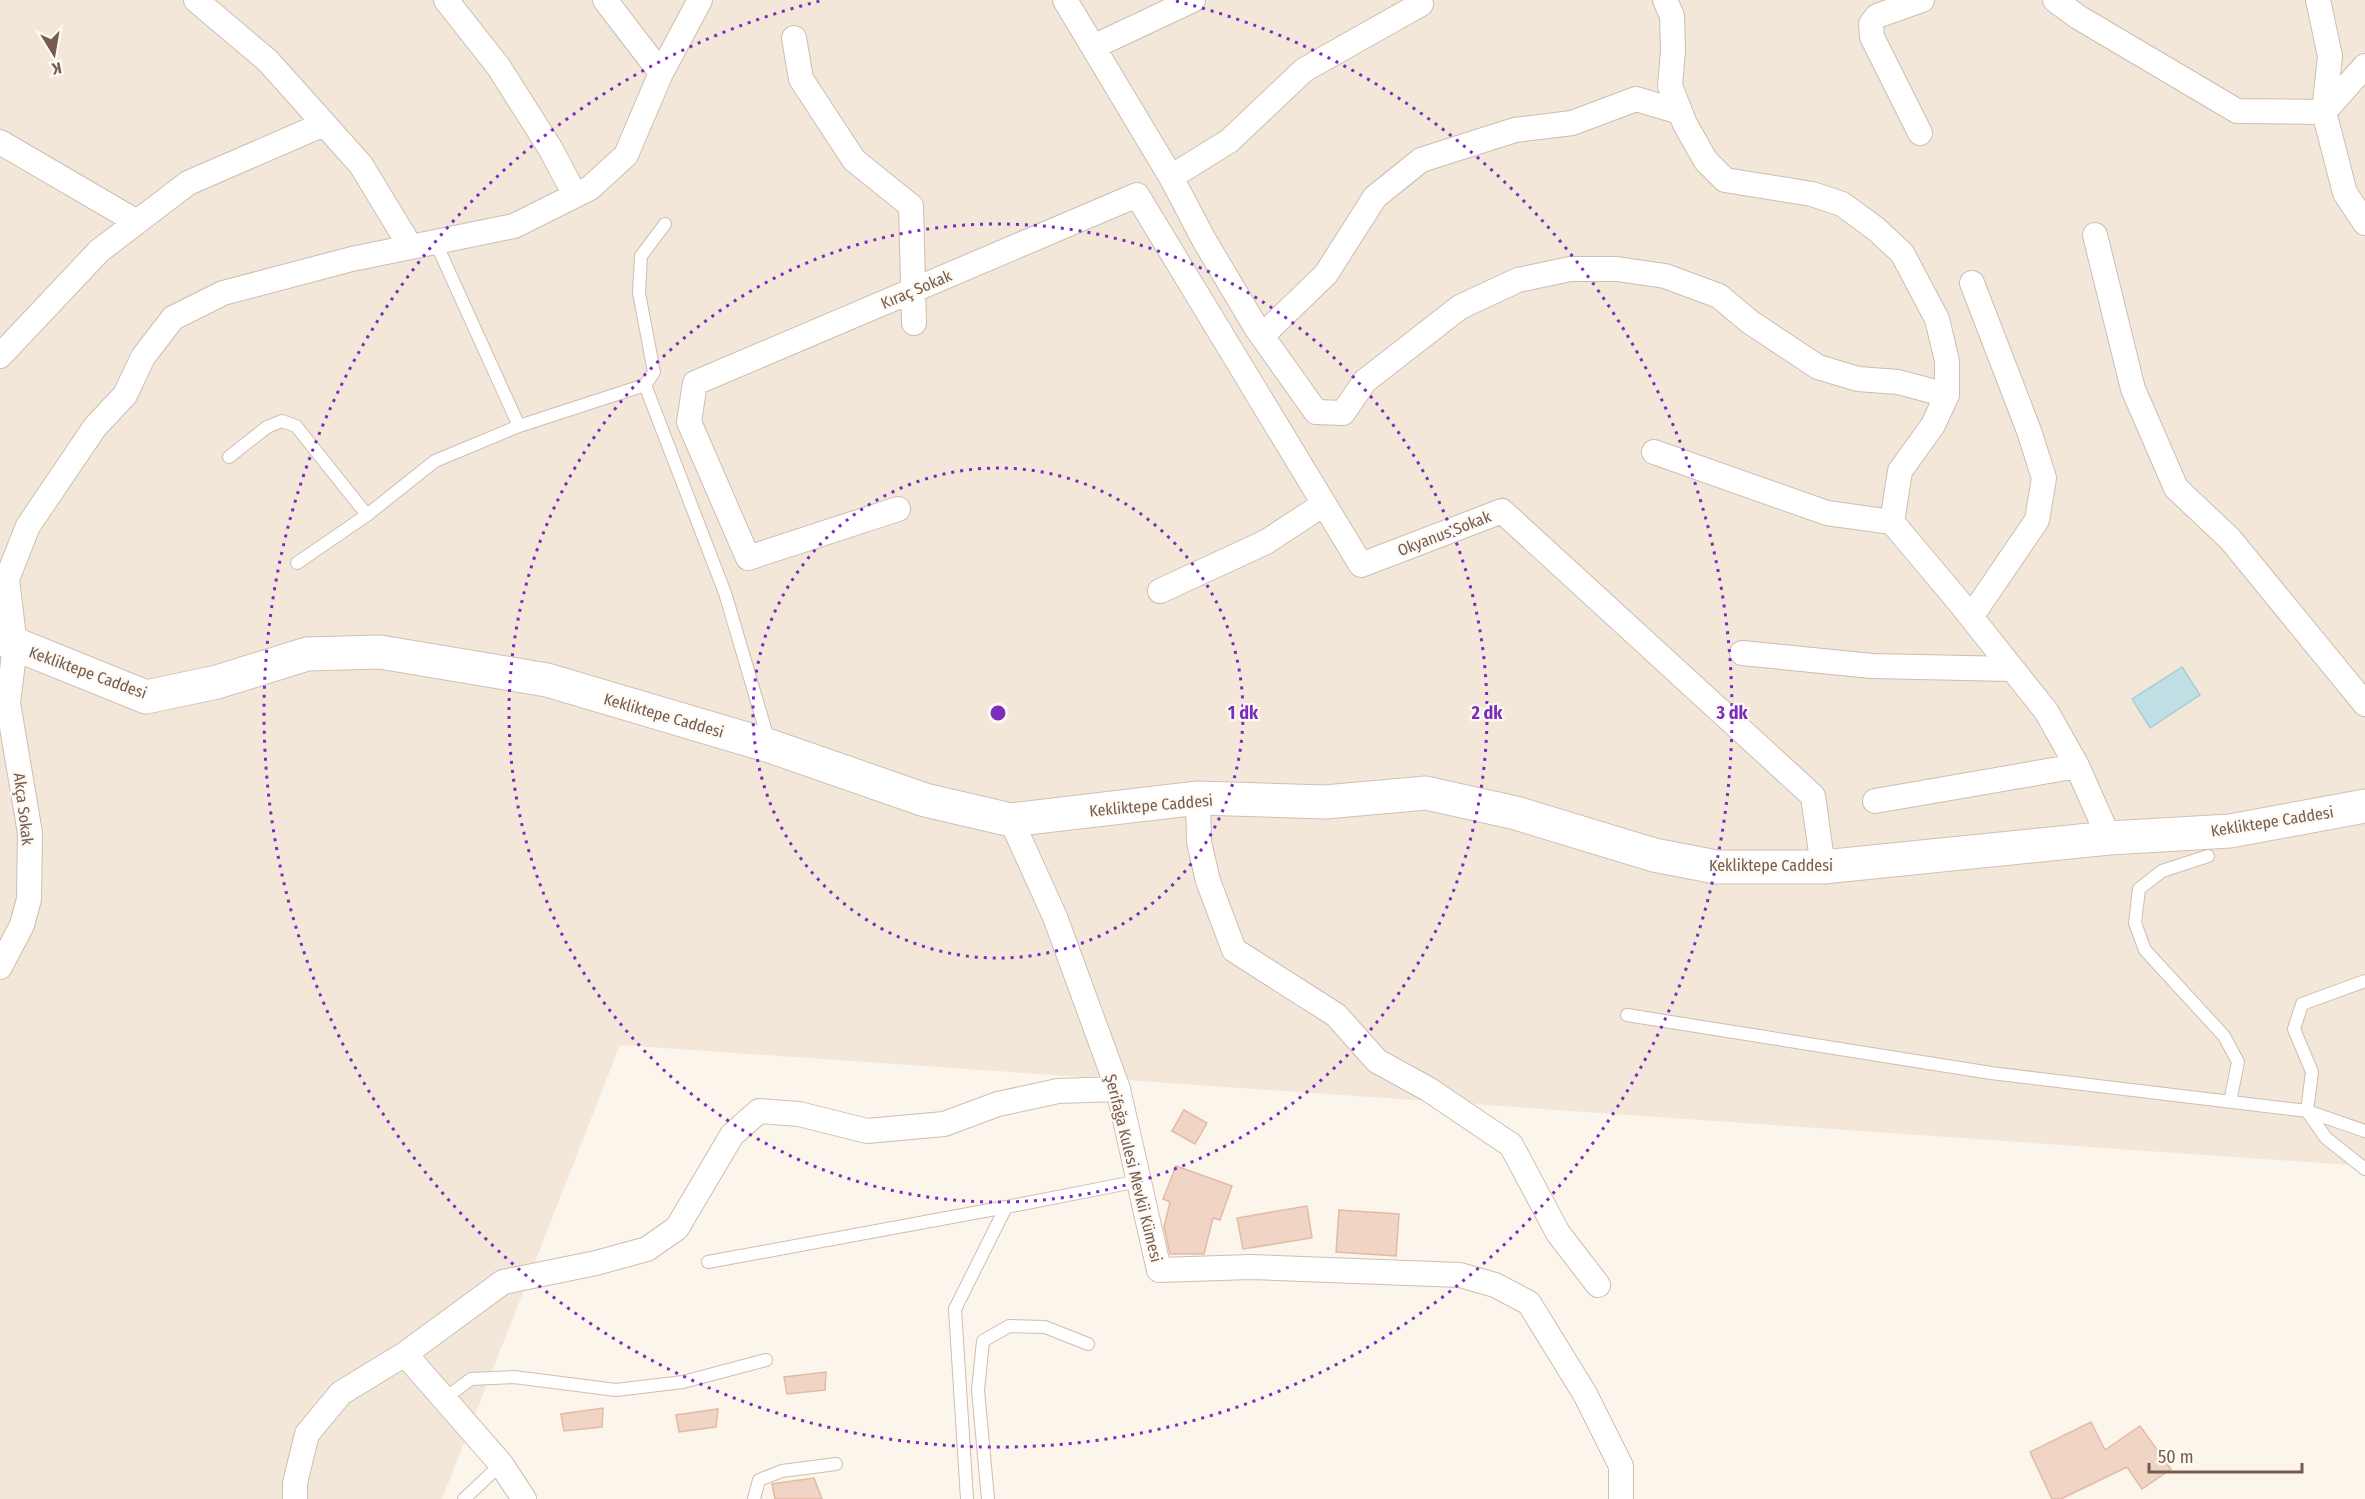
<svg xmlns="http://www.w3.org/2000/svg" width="2365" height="1499" font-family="'Fira Sans Condensed',sans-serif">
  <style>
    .residential { fill: #f3e7da }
    .water { fill: #c0e0e5; stroke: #a7cfd6; stroke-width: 1.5 }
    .building { fill: #f0d5c4; stroke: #e1bba5; stroke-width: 1.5 }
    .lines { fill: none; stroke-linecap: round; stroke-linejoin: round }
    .lane-casing { stroke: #cebdb1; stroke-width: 14 }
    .street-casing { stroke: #cebdb1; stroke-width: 26 }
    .secondary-casing { stroke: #d3bfb1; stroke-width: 35 }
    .lane { stroke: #fff; stroke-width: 12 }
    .street { stroke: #fff; stroke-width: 24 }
    .secondary { stroke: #fff; stroke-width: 33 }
    .ring { fill: none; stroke: #7b2cbf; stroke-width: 3; stroke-dasharray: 3 6 }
    .labels { text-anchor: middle; stroke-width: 4.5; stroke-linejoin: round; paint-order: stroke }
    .street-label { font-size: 16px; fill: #765c4f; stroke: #fef9f2 }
    .centre { fill: #7b2cbf; stroke: #fef9f2; stroke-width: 3 }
    .ring-label { font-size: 18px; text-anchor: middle; font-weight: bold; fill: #7b2cbf; stroke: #fef9f2; stroke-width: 4.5; stroke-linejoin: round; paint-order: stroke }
  </style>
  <rect width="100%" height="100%" fill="#fcf5eb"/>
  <path class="residential" d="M0,0H2365V1166L620,1045L442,1499H0Z"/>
  <path class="water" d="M2182,667L2200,695L2150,728L2132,699Z"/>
  <path class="building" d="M1184,1110L1207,1123L1195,1144L1172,1131Z
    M1176,1166L1232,1186L1220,1220L1213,1218L1204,1254H1170L1164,1227L1170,1202L1163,1199Z
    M1307,1206L1312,1238L1243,1249L1237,1218Z
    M1339,1210L1399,1214L1396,1256L1336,1252Z
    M826,1372L825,1390L787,1394L784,1377Z
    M603,1408L602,1427L564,1431L561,1414Z
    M718,1409L716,1427L679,1432L676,1415Z
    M2091,1422L2105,1450L2140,1426L2171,1469L2142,1489L2127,1467L2061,1499H2052L2030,1452Z
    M814,1478L822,1499H775L772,1484Z"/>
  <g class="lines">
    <defs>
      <path id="lane" d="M435,241L519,426
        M645,385L654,372L639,293L641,256L665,224
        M229,457L267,427L282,421L296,426L367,515
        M297,563L367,515L435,461L519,426L645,385L725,593L769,742
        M2208,856L2162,871L2139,889L2135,923L2145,950L2224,1036L2238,1062L2230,1102
        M2365,981L2302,1004L2294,1029L2312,1072L2307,1111L2326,1138L2365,1169
        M1627,1015L1991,1073L2307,1111L2365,1131
        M708,1262L1006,1207
        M444,1399L471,1379L514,1377L616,1390L683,1382L766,1360
        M464,1499L501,1464
        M754,1499L759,1480L782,1471L836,1464
        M967,1499L955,1309L1006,1207L1139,1181
        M988,1499L978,1390L983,1341L1009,1326L1045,1327L1088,1344"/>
      <path id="street" d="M196,0L268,61L361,165L410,246
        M446,0L498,66L550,148L575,195
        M605,0L661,73
        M1065,0L1171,177L1204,240L1257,329L1316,412L1343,413L1365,381L1460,307L1518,280L1570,269H1617L1665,276L1719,296L1750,322L1818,367L1858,379L1898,382L1947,395
        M1665,0L1672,16L1673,51L1670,86L1685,124L1706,161L1725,180L1812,194L1842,204L1876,229L1902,253L1937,319L1947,361V395L1933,425L1900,471L1892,522
        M2055,0L2078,17L2237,111L2324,112L2365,66
        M2318,0L2330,56L2324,112L2345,193L2365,223
        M794,38L801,79L854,160L911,206L914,323
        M1095,46L1193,0
        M1920,133L1872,37L1871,24L1877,16L1922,0
        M0,142L137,222
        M1171,177L1229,141L1304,70L1421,4
        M2095,235L2133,389L2176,488L2230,539L2365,704
        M1262,336L1326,274L1375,197L1421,160L1515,130L1572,123L1636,99L1680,112
        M0,356L99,251L188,183L324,124
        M1654,452L1827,513L1892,522L1960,603L2046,711L2077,766L2109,838
        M898,509L748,558L689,422L695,383L1137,195L1361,565L1502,511L1813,796L1823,867
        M1160,591L1266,542L1324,504
        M1971,617L2037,520L2044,478L2029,431L1972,283
        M1742,653L1872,666L2012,669
        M1198,798L1199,842L1208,881L1234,950L1336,1015L1377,1061L1428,1089L1511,1145L1558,1233L1598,1285
        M1875,801L2077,766
        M1011,820L1055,917L1118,1089L1159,1270L1251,1267L1460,1275L1495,1285L1529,1303L1585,1394L1621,1466V1499
        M0,967L22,925L29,899L30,833L8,703L15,646L7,579L28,526L95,427L125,395L143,357L173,318L223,293L352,259L514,226L590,188L626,155L661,73L700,0
        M405,1354L501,1464L524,1499
        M295,1499V1483L307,1434L341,1393L405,1354L503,1282L596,1263L647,1249L677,1228L732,1135L759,1111L799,1114L867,1131L944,1124L998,1104L1058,1091L1118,1089"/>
      <path id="secondary" d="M0,638L146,697L217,682L307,654L380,652L547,680L770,746L925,800L1011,820L1198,798L1325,802L1426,793L1516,813L1654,855L1716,867H1823L2109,838L2230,831L2365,806"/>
    </defs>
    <use href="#lane" class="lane-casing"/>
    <use href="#street" class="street-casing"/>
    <use href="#secondary" class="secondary-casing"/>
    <use href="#lane" class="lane"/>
    <use href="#street" class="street"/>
    <use href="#secondary" class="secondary"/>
  </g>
  <g class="ring">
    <circle cx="998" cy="713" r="245"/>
    <circle cx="998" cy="713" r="489"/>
    <path d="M1176 1A734 734 0 1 1 820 1"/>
  </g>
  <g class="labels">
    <g class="street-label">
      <text transform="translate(916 289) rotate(-23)" y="6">Kıraç Sokak</text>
      <text transform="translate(1444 533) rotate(-21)" y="6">Okyanus Sokak</text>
      <text transform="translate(88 672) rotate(20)" y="6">Kekliktepe Caddesi</text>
      <text transform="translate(664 715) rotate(16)" y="6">Kekliktepe Caddesi</text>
      <text transform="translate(1151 805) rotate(-5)" y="6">Kekliktepe Caddesi</text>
      <text transform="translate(24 809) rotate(83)" y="6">Akça Sokak</text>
      <text transform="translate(2272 821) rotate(-9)" y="6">Kekliktepe Caddesi</text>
      <text x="1771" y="871">Kekliktepe Caddesi</text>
      <text transform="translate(1134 1168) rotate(76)" y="6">Şerifağa Kulesi Mevkii Kümesi</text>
    </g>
  </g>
  <circle cx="998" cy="713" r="9" class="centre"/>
  <g class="ring-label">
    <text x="1243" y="719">1 dk</text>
    <text x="1487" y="719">2 dk</text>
    <text x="1732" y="719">3 dk</text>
  </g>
  <g transform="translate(54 54) rotate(169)" stroke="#fef9f2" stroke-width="4.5" paint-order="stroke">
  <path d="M0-4.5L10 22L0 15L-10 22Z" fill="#765c4f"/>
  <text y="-9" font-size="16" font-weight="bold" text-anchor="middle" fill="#765c4f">K</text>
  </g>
  <path d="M2149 1463v9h153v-9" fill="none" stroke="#765c4f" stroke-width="3"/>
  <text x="2158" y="1463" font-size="18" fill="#765c4f" stroke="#fef9f2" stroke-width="4.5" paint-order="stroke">50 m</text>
</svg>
